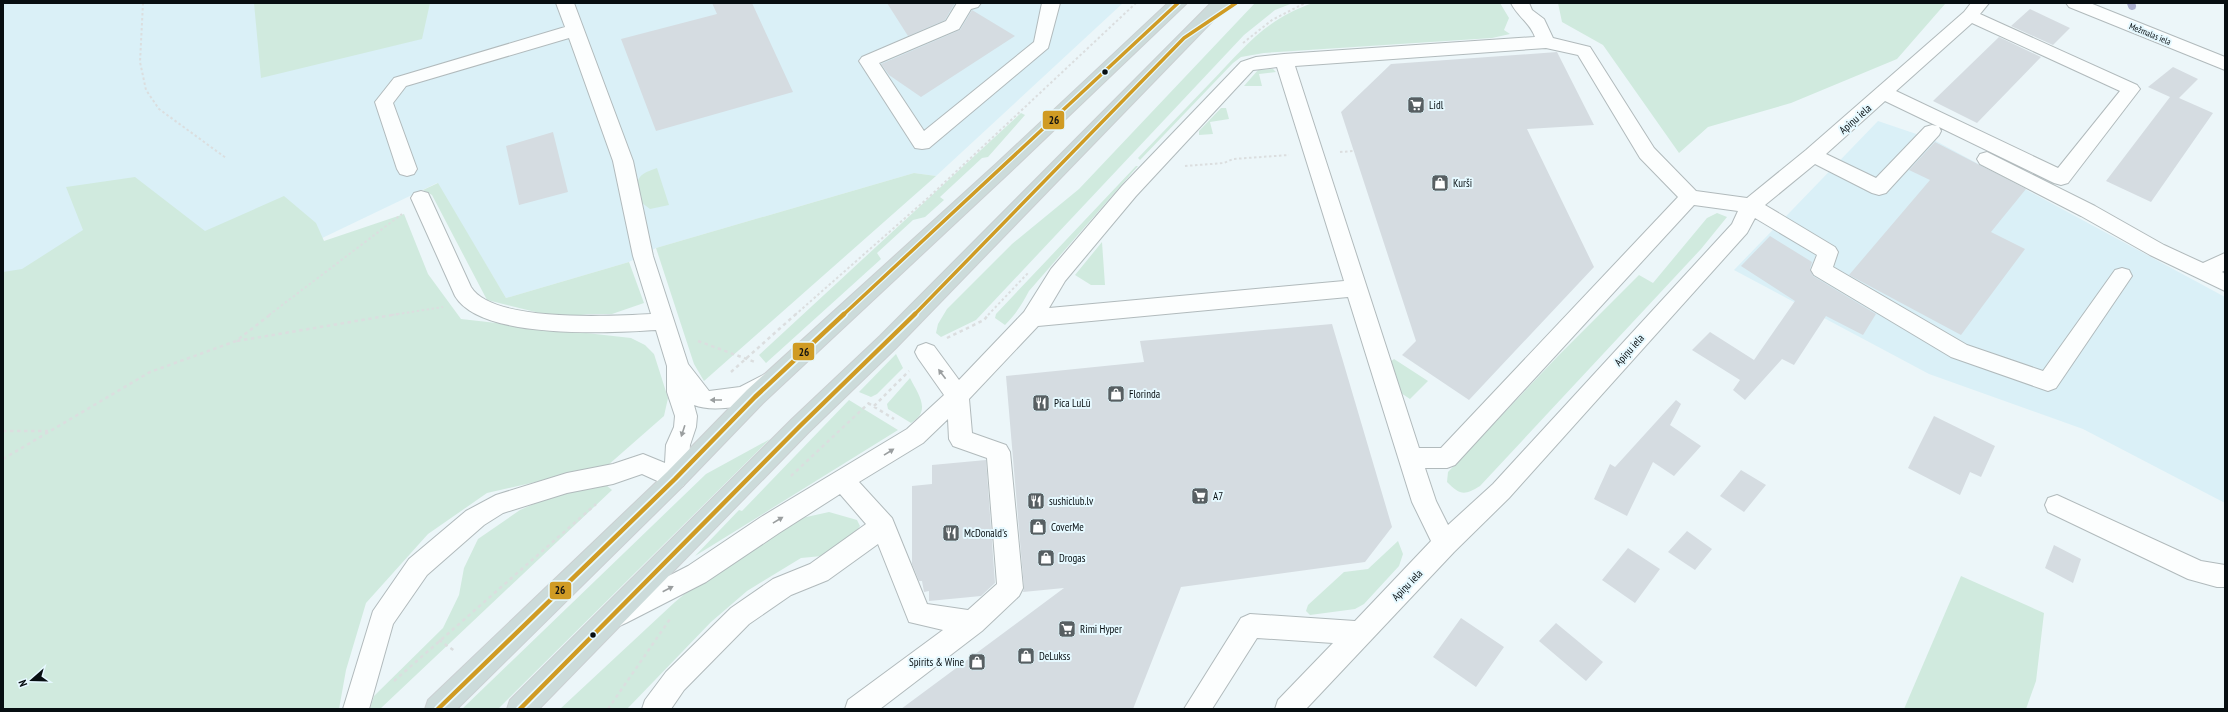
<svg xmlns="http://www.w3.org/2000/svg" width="2228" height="712" font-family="'PT Sans Narrow',sans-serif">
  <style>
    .built { fill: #daf0f7 }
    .green { fill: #d0eade }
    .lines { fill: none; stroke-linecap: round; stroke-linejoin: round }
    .stream { stroke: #aeb2d2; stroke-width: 8 }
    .building { fill: #d5dce1 }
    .minor-casing { stroke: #b1babc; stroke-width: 2 }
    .highway-casing { stroke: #cbd0d2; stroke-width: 2 }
    .path-far1 { stroke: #dbdedf; stroke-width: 2; stroke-dasharray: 2.5 2.5; stroke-linecap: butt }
    .path { stroke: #dbdedf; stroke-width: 2.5; stroke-dasharray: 3.5 3.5; stroke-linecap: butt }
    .minor { fill: #fcfefe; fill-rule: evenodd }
    .highway { fill: #ccdbda; fill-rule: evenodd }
    .bus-1-far1-casing { stroke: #e6f9ff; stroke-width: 6 }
    .bus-1-casing { stroke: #e6f9ff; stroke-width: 8 }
    .bus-1-far1 { stroke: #d09b24; stroke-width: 3.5 }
    .bus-1 { stroke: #d09b24; stroke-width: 4.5 }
    .oneway { fill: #9a9e9f }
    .bus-dot { fill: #070e11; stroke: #e6f9ff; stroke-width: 1.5 }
    .labels { text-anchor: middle; stroke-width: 4; stroke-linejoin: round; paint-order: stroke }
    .far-street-label { font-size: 9px; fill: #070e11; stroke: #e6f9ff }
    .poi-label { font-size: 11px; fill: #070e11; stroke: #e6f9ff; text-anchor: start }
    .street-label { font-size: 11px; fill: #070e11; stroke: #e6f9ff }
    .line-badge { stroke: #e6f9ff; stroke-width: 1.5 }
    .pale-badge-label { font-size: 11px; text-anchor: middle; font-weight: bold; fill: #111 }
  </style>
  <rect width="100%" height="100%" fill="#ecf6f9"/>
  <path class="built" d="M3,3H1123L936,176L914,173L656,248L629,262L506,298L437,183L3,391Z
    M1878,121L1934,140L2225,297V503L2083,429L1929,374L1734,270Z"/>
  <path class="green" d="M254,3H430L422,39L261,78Z
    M1255,3H1293L1275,10L1244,35L976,320L941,337L936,333L938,324L947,309L1012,244L1079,189Z
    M1313,3H1500L1509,18L1504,30L1510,34L1492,38L1264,53L1241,57L1233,63L1140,160L1138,158C1162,133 1186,108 1210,83C1245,47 1264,20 1313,3Z
    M1558,3H1943L1945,4L1897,59L1791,103L1708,127L1679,153L1603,45L1562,22Z
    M1273,69L1276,72L1259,74L1262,86H1244L1258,70Z
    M1221,108H1226L1229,119L1210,122L1213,134L1199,135V131Z
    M1021,113L1025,115L988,157L982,158L940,197L944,200L925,217L913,220L877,253L881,259L766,363L759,355Z
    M1136,166H1138L1029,291C1022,304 1016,314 1005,325L995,318L996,314Z
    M657,168L669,205L650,209L638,200C636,179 636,175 657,168Z
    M914,173L936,176L704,381L694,364L656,248Z
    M135,177L205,231L284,196L316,223L324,241L404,214L428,274L461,319L631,338L645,345L654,354L668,398L664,416L607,466L487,493L428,534L366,603L346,670L339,709H3V272L22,269L83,230L66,187Z
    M438,183L506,298L629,262L644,303L612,314H588L560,318L487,300L432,195L423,190Z
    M1717,213L1727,217L1701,249L1480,486C1464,496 1460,495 1447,482L1448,472L1558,356L1639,275L1653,283L1707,218Z
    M1102,242L1105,285H1091L1075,275Z
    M896,354L903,368L877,394L871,397L859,392Z
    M1394,359L1428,381L1410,399L1401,393L1390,362Z
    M910,378C918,394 932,411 911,423L888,409L887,404Z
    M849,400L898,430L695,556L739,510L742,511Z
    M770,439L498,709H462L706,474Z
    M606,485L612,490L380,709H370L374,696L443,628L459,595L464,568L478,539L520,510L559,493Z
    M829,512L857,520L860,526L857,530L822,556L801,558L747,591L711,622L627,709H560L675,602L719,565L802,518Z
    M1398,541L1403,554L1399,566L1364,604L1355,609L1310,615L1306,611L1308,605L1344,572L1368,569Z
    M1961,576L2044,613L2036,681L2026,709H1904Z"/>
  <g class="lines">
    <path class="stream" d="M2131,3L2132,6"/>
  </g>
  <path class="building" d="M712,3H752L793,92L656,131L621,39L717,14Z
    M887,3H955L945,20L908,36Z
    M2030,9L2070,28L2053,45L2011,26Z
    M972,10L1015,36L921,97L889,75L881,64L960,30Z
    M1999,37L2041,57L1977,123L1933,101Z
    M1557,52L1594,125L1527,129L1594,267L1469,400L1402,355L1416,341L1341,112L1391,64Z
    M2173,67L2198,79L2179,98L2213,113L2151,202L2106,181L2170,97L2148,87Z
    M553,132L568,192L519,205L506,146Z
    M1935,142L2026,189L1991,232L2025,249L1961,335L1849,275L1930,180L1909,170Z
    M1770,236L1812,262L1810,269L1813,276L1876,314L1863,335L1826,316L1794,365L1782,359L1745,400L1733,390L1740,380L1692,350L1710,332L1754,360L1795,301L1741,266Z
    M1332,324L1392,527L1365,562L1181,587L1133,709H901L1064,588L1023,592L1024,588L1006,376L1144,362L1140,341Z
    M1676,400L1681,404L1670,425L1701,446L1674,476L1653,462L1627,516L1594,499L1610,464L1615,467Z
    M1934,416L1995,446L1981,477L1970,472L1960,495L1908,468Z
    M986,460L995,583L981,596L929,601V591L924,592L922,581H919L912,564V486L932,484V465Z
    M1741,470L1766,485L1744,512L1720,496Z
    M1687,531L1712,549L1695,570L1668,552Z
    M2054,545L2081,559L2073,583L2045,568Z
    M1628,548L1660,569L1635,603L1602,580Z
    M1461,618L1504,647L1476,687L1433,657Z
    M1556,623L1603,662L1586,681L1539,641Z"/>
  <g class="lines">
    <defs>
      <path id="minor" d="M556,3H574L633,161L653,256L688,364L709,391L740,387L767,373L775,376L778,382C766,405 716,414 694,405L697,416L696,427L690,445L687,479L683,486L675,489L642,474L613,484L567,493L503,513L484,525L427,575L393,624L369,709H343L373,611L409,559L466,511L496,495L567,473L613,464L643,454L665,463L666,445L674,427L675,416L667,392V366L656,330C610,333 481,340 455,296L411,198L414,193L421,191L428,193L471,287C493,323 611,316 651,314L633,256L613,161L569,38L406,86L393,103L417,169L414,174L407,176L400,174L397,169L375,102L394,78L565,27Z
        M957,3H981L978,7L971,9L959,29L879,63L924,131L1034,42L1042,3H1060L1048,48L929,148L922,149L915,148L859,61L862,57L946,21Z
        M1511,3H1529L1532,10L1544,19L1553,38L1590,47L1654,148L1696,191L1747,198L1806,150L1964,12L1971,3H1989L1980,14L2137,85L2140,89L2068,183L2061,185L2054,183L1939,127L1941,131L1939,135L1886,193L1879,195L1872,193L1815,164L1765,205L1835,247L1838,252L1833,267L1967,345L2043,371L2115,270L2122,268L2129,270L2132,276L2056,388L2048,391L1951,357L1814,275L1811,270L1817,255L1755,218L1747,233L1509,498L1454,552L1306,709H1275L1278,700L1333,643L1257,638L1212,709H1184L1241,618L1250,614L1355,621L1431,541L1412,502L1348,297L1038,326L969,399L972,433L1006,445L1010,452L1023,588L1019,596L982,631L880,709H845L848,700L943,630L909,622L878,544L828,580L791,595L749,624L684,690L671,709H642L645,700L666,672L731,608L773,579L810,564L866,524L840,494L779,533L706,582L626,623L617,627L608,623L604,615L608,607L688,566L761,517L907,429L944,395L918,358L915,352L918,346L926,343L934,346L959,380L1024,312L1051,269L1122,186L1241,62L1256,57L1284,54L1535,37C1530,23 1518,17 1511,3ZM1972,23L2120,91L2058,168L1896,91ZM1546,48L1578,55L1640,158L1678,197L1441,448H1419L1295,66ZM1277,67L1344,281L1049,308L1065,281L1136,196L1253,70ZM1885,101L1937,126L1932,125L1925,127L1876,178L1826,154ZM1694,205L1738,211L1732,224L1493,484L1448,525L1436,501L1425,468H1447L1455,465ZM948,419L949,439L953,446L987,458L997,584L968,610L927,604L892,518L859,482L923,443Z
        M2066,3H2090L2225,57V70L2069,7Z
        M1987,152L2095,206L2164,245L2203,263L2225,253V270L2222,272L2225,274V291L2150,255L2081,216L1980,164L1977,159L1980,154Z
        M2057,495L2201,561L2225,565V587H2217L2188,579L2048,512L2045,505L2048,498Z"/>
      <path id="highway" d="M1168,3H1187L1009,173L763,403L683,486L457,709H425L428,700L667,472L747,390L996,164Z
        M1211,3H1230L896,348L808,433L539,709H507L510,700L792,419L880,336Z"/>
    </defs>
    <use href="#minor" class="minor-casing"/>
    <use href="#highway" class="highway-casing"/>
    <path class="path-far1" d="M143,3L140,62L146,90L159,109L226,158
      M1243,43L1272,20L1305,3
      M1340,152L1354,151
      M1185,166L1224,163L1233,159L1289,155
      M269,315L402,214
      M392,315L443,307
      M795,315L929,197L1136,3
      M988,315L1029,272"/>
    <path class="path" d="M947,338L984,320L989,314
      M237,341L398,314
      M698,341L755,362
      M731,372L796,314
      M868,403L894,419
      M874,406L909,371
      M3,431H48
      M3,459L150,372L236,341L271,314
      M791,476L869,403
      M439,640L456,652
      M394,681L596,504
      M608,709L670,619"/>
    <use href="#minor" class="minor"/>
    <use href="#highway" class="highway"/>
    <defs>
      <path id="bus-1-far1" d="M843,315L1178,3
        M914,315L1184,38L1236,3"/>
      <path id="bus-1" d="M438,709L675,479L755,397L844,314
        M520,709L800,426L915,314"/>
    </defs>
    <use href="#bus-1-far1" class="bus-1-far1-casing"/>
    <use href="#bus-1" class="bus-1-casing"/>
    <use href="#bus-1-far1" class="bus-1-far1"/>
    <use href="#bus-1" class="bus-1"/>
  </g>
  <defs><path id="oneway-solid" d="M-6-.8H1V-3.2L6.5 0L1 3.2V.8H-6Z"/></defs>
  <g class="oneway">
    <use href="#oneway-solid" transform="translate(942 374) rotate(-127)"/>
    <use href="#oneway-solid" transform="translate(716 400) rotate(180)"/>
    <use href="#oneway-solid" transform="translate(683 431) rotate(108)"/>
    <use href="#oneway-solid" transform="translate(889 452) rotate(-32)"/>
    <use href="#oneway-solid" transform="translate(778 520) rotate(-31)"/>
    <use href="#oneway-solid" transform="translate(668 589) rotate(-27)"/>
  </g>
  <defs>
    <symbol id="supermarket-square" viewBox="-11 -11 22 22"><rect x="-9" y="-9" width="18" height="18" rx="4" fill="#575f62" stroke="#e6f9ff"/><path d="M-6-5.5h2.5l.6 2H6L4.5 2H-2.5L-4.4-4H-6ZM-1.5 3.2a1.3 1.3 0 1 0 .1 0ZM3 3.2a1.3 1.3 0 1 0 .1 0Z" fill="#fff"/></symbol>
    <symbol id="shop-square" viewBox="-11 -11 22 22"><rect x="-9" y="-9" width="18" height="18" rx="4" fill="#575f62" stroke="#e6f9ff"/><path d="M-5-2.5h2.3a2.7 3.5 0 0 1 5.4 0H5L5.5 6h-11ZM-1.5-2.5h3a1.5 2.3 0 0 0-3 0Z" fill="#fff"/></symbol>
    <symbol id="restaurant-square" viewBox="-11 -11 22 22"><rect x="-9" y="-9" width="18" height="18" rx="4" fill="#575f62" stroke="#e6f9ff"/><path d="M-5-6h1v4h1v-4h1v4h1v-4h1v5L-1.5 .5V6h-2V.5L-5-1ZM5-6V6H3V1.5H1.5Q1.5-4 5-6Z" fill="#fff"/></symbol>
  </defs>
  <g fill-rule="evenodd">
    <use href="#supermarket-square" x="1406" y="95" width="20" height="20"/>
    <use href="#shop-square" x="1430" y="173" width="20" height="20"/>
    <use href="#shop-square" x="1106" y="384" width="20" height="20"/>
    <use href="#restaurant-square" x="1031" y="393" width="20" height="20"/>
    <use href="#supermarket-square" x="1190" y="486" width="20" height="20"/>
    <use href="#restaurant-square" x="1026" y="491" width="20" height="20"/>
    <use href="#shop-square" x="1028" y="517" width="20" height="20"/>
    <use href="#restaurant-square" x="941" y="523" width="20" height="20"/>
    <use href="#shop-square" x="1036" y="548" width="20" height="20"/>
    <use href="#supermarket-square" x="1057" y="619" width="20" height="20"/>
    <use href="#shop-square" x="1016" y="646" width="20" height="20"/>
    <use href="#shop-square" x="967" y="652" width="20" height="20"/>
  </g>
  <g class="bus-dot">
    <circle cx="1105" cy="72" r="3.5"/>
    <circle cx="593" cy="635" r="3.5"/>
  </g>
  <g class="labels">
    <g class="far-street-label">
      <text transform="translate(2150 34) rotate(22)" y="3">Mežmalas iela</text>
    </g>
    <g class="poi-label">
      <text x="1429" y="109">Lidl</text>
      <text x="1453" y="187">Kurši</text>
      <text x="1129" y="398">Florinda</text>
      <text x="1054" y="407">Pica LuLū</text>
      <text x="1213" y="500">A7</text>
      <text x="1049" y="505">sushiclub.lv</text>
      <text x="1051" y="531">CoverMe</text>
      <text x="964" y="537">McDonald's</text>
      <text x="1059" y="562">Drogas</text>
      <text x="1080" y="633">Rimi Hyper</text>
      <text x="1039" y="660">DeLukss</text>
      <text x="964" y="666" text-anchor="end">Spirits &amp; Wine</text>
    </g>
    <g class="street-label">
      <text transform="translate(1855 119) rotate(-41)" y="4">Apiņu iela</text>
      <text transform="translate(1629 350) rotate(-48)" y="4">Apiņu iela</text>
      <text transform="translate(1407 585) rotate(-46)" y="4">Apiņu iela</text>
    </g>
  </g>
  <g class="line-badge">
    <rect x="1042" y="110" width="23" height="20" rx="4" fill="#d09b24"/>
    <rect x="792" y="342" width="23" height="19" rx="4" fill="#d09b24"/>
    <rect x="549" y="581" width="23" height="19" rx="4" fill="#d09b24"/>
  </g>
  <g class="pale-badge-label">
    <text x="1054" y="124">26</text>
    <text x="804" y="356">26</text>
    <text x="560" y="594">26</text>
  </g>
  <rect width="2228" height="712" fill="none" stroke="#070e11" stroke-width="8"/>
  <g transform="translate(32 680) rotate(250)" stroke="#e6f9ff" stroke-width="3" paint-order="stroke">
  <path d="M0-3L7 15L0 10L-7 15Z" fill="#070e11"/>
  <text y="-6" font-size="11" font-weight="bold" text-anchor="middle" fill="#070e11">N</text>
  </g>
</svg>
